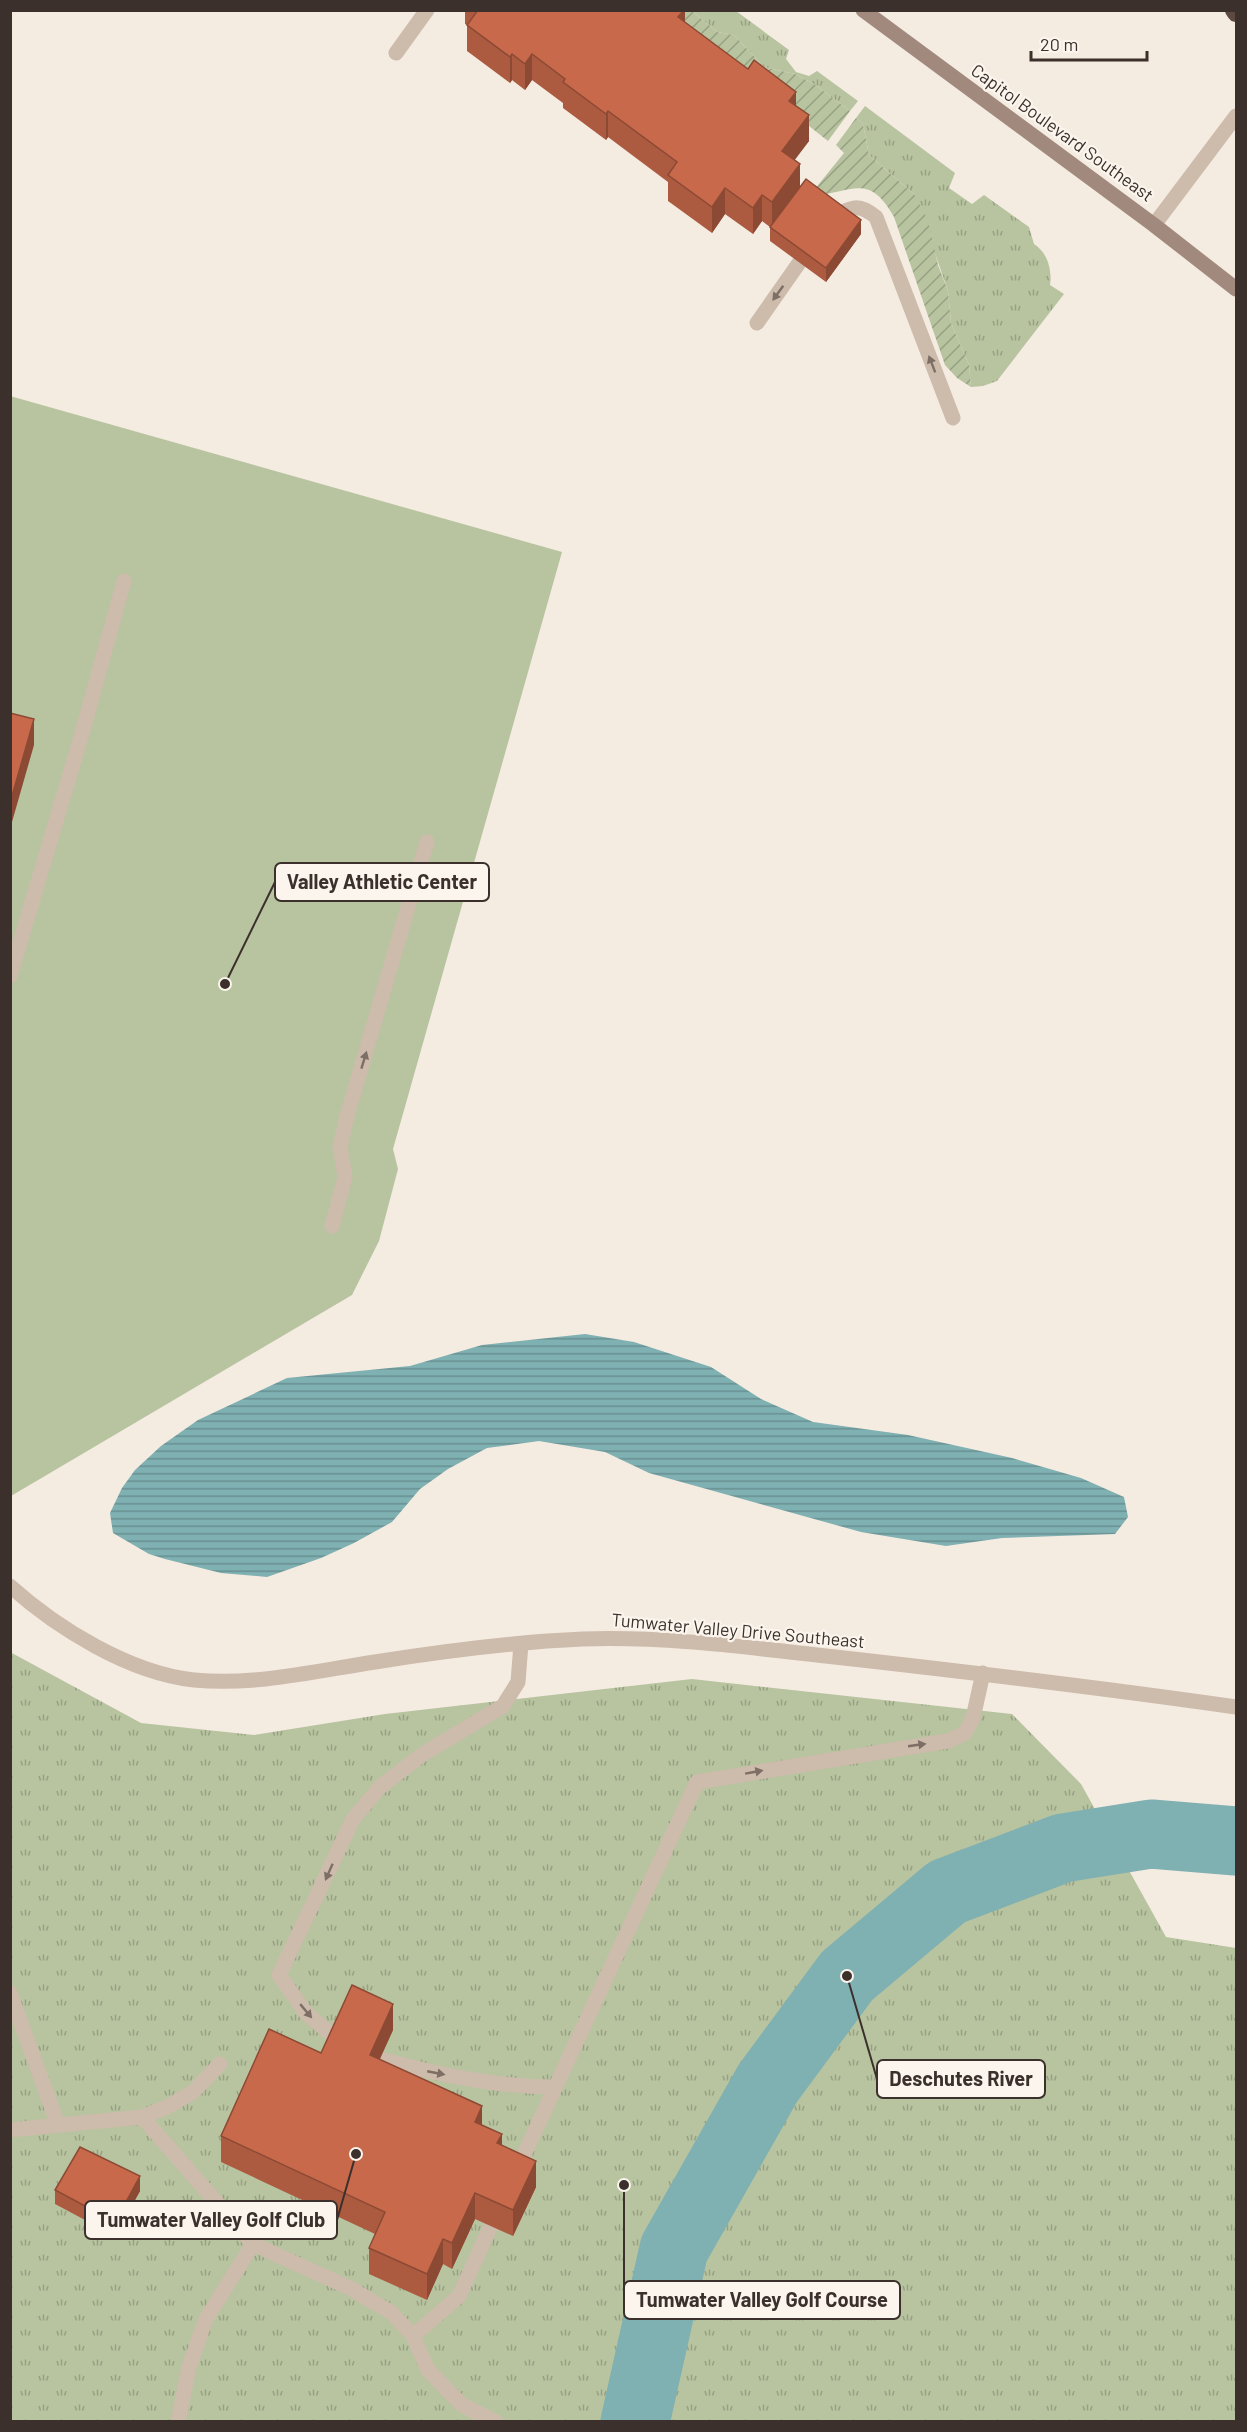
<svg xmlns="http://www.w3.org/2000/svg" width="1247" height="2432" font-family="Barlow,sans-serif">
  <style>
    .grass { fill: url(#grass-tufts) }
    .garden { fill: url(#garden-furrows) }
    .pitch { fill: #b8c4a0 }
    .water { fill: url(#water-rules) }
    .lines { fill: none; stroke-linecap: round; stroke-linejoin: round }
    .river { stroke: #7fb0b2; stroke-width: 69 }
    .service { stroke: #cdbbac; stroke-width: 15 }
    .minor { stroke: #cdbbac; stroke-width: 15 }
    .tertiary { stroke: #cdbbac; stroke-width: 15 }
    .secondary { stroke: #a18a7d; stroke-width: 15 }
    .motorway { stroke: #5c4a42; stroke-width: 18 }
    .wall { fill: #ac5a40 }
    .shaded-wall { fill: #8c4a34 }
    .building { fill: #c8694b; stroke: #8c4a34; stroke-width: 1.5 }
    .oneway { fill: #7d6f65 }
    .labels { text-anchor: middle; stroke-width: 4.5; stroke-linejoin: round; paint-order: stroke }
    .street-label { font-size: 18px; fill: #3b302b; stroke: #fbf5ee }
    .leader { fill: none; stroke: #3b302b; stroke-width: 2 }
    .callout-dot { fill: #3b302b; stroke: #fbf5ee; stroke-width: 2 }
    .callout { fill: #fbf5ee; stroke: #3b302b; stroke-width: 2 }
    .callout-label { font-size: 20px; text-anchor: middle; font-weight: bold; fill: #3b302b }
  </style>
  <defs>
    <pattern id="grass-tufts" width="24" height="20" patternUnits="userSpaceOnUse" patternTransform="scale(1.5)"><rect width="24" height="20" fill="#b8c4a0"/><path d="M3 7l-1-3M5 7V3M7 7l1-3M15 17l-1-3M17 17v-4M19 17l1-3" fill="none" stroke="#97a083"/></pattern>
    <pattern id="garden-furrows" width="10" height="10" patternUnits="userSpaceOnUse" patternTransform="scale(1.5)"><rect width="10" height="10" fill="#b8c4a0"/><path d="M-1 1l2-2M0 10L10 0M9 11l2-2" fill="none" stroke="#97a083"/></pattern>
    <pattern id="water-rules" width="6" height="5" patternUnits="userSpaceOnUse" patternTransform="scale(1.5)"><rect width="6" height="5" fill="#7fb0b2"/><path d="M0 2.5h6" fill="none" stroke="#699091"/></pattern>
  </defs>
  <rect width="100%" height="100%" fill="#f4ebe1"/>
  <path class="grass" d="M692,11H736L789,50L786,59L796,72L809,76L817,71L858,101L850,111L814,84L795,74L764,67L734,35L717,32Z
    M865,106L955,173L949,188L972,204L984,195L1029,227L1034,244C1048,253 1052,270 1050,285L1064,294L997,381L983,386L971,387L969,365L951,323L948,291L915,195L869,155L863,124L856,118Z
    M10,1652L141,1723L254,1735L385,1714L692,1679L1012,1714L1081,1784L1166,1937L1236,1948V2421H11Z"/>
  <path class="garden" d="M664,11H692L717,32L734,35L764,67L795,74L814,84L850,111L828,141Z
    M856,118L863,124L869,155L915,195L928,221L938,265L948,291L951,323L969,365L971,387L957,378L945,365L894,217C867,169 850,196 810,195L844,153L836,145Z"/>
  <path class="pitch" d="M10,396L562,552L393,1149L398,1169L379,1241L352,1295L11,1496Z"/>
  <path class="water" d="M585,1334L634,1342L711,1367L761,1399L813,1422L908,1435L1012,1458L1081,1478L1124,1497L1128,1517L1115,1534L1002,1538L946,1546L861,1532L649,1473L605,1452L539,1441L487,1448L448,1469L420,1489L392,1522L354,1543L321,1558L267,1577L221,1573L165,1559L149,1554L113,1533L110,1513L122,1488L135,1470L161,1446L198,1420L287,1378L410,1366L482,1345Z"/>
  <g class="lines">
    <path class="river" d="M635,2422L674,2249L768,2083L847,1976L947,1892L1063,1848L1151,1834L1236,1841"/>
    <path class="service" d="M396,53L427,10
      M836,215C854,206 860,204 876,217L953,418
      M757,323L799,263
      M10,976L81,737L124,581
      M332,1226L345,1177L340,1147L347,1116L427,842
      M10,1993L58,2125
      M339,2041L306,2013L279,1975L353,1819L380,1787L423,1754L503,1706L518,1682L521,1644
      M380,2059C437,2074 495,2087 555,2087
      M142,2117L253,2244L206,2319L189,2367L178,2422
      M10,2130L142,2117L167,2107L193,2092L220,2064
      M515,2174L697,1782L948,1741L965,1733L973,1718L983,1673
      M253,2244L350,2288L392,2313L413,2336L428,2370L462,2405L496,2422
      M413,2336L459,2296L491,2226"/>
    <path class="minor" d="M10,1586C57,1628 129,1673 194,1680C254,1686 316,1671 375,1662C444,1651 513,1642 583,1639C666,1636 752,1648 835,1657C969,1672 1103,1688 1236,1707"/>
    <path class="tertiary" d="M1154,225L1236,116"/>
    <path class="secondary" d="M863,10L1154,225L1236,289"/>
    <path class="motorway" d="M1234,10L1236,13"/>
  </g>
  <path class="wall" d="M465,10H685V22L796,106L809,141L794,160L800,187L861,234L826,282L770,241V227L762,221L753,234L725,214L712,233L668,201V182L608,137L606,140L563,108V103L532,80L525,90L512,80L510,83L467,51V25L465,24Z
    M393,2030L380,2059L482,2125L502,2145L536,2187L513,2236L475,2219L452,2269L443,2264L427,2300L369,2274V2248L375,2234L221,2162V2136Z
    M55,2190L140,2191L115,2236L55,2204Z"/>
  <path class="shaded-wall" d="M684,10H685V34L678,17Z
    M512,54V80L510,83V57Z
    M532,54V80L525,90V64Z
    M796,92V117L789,101Z
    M608,111V137L606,140V114Z
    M809,115V141L782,177V151Z
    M800,164V190L772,228V202Z
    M725,188V214L712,233V207Z
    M762,195V221L753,234V208Z
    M861,220V234L826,282V268Z
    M34,719V745L10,829V803Z
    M393,2004V2030L370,2080V2055Z
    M482,2106V2132L475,2122Z
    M502,2134V2160L497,2143Z
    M536,2161V2187L513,2236V2210Z
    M140,2176V2191L115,2236V2222Z
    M475,2193V2219L452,2269V2243Z
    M443,2239V2264L427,2300V2274Z"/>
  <path class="building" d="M478,10H684L678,17L748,69L754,60L796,92L789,101L809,115L782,151L800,164L772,202L762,195L753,208L725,188L712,207L668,175L677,162L608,111L606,114L563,82L565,79L532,54L525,64L512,54L510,57L467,25Z
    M806,179L861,220L826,268L770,227Z
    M10,713L34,719L10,803Z
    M352,1985L393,2004L370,2055L482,2106L475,2122L502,2134L497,2143L536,2161L513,2210L475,2193L452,2243L443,2239L427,2274L369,2248L385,2212L221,2136L269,2029L321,2053Z
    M80,2147L140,2176L115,2222L55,2190Z"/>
  <defs><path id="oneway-solid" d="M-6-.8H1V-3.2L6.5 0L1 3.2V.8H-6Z" transform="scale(1.5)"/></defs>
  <g class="oneway">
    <use href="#oneway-solid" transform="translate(778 293) rotate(126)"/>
    <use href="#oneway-solid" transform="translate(932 364) rotate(-111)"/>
    <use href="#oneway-solid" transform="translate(364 1060) rotate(-73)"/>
    <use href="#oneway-solid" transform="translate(917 1745) rotate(-8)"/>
    <use href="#oneway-solid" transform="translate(754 1772) rotate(-10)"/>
    <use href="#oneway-solid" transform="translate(329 1872) rotate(114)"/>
    <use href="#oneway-solid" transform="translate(306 2011) rotate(50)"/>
    <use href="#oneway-solid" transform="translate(436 2073) rotate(11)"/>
  </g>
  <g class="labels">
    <g class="street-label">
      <text transform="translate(1062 133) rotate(36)" y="6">Capitol Boulevard Southeast</text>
      <text transform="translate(738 1631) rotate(5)" y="6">Tumwater Valley Drive Southeast</text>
    </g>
  </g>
  <path class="leader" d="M225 984L275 882M847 1976L877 2079M356 2154L337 2220M624 2185L624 2300"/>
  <g class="callout-dot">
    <circle cx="225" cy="984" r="6"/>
    <circle cx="847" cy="1976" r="6"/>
    <circle cx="356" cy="2154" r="6"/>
    <circle cx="624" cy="2185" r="6"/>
  </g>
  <g class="callout">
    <rect x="275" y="863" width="214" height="38" rx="6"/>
    <rect x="877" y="2060" width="168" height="38" rx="6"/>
    <rect x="85" y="2201" width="252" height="38" rx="6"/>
    <rect x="624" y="2281" width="276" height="38" rx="6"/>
  </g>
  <g class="callout-label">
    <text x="382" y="889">Valley Athletic Center</text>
    <text x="961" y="2086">Deschutes River</text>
    <text x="211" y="2227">Tumwater Valley Golf Club</text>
    <text x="762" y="2307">Tumwater Valley Golf Course</text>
  </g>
  <rect width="1247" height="2432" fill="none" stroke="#3b302b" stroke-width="24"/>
  <path d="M1031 51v9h116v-9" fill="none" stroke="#3b302b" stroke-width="3"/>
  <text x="1040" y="51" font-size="18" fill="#3b302b" stroke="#fbf5ee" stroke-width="4.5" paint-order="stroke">20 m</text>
</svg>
